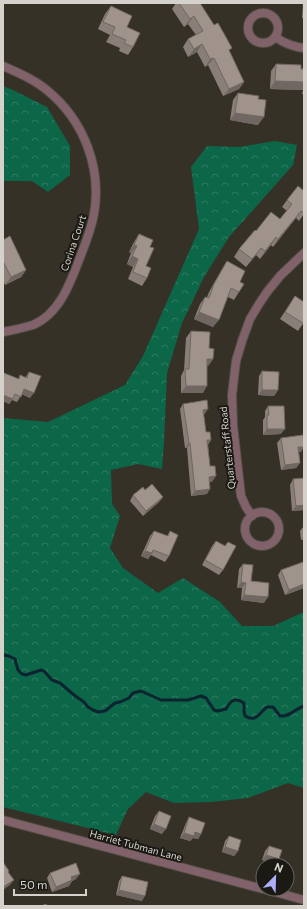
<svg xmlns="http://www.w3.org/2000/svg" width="307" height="909" font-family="Commissioner,sans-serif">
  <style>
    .forest { fill: url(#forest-crowns) }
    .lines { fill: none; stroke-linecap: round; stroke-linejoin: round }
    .stream { stroke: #0c2330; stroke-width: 3 }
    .minor-casing { stroke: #524e44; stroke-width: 10 }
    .tertiary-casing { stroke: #524e44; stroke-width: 10 }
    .minor { stroke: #82626a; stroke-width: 8 }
    .tertiary { stroke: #82626a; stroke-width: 8 }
    .wall { fill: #8a7e78 }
    .shaded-wall { fill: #706762 }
    .building { fill: #a0938c; stroke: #706762 }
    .labels { text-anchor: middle; stroke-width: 4; stroke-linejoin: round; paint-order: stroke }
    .street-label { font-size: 10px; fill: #d5d2cc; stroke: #1b1914 }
  </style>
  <defs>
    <pattern id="forest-crowns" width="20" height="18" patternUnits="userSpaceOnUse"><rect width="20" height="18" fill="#0c6648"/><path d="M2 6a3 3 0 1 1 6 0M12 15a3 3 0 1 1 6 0" fill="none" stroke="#2e7b61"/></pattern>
  </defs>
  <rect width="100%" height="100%" fill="#353126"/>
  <path class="forest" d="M3,86L13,90L47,107L70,146V175L48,192L32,181H3Z
    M275,141L297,145L293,165L229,237L204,277L182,323L167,373L164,443L162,469L138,464L111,470L112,504L120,516L110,548L123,568L158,593L183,578L220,602L242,626H273L304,612V788L288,783L248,798L211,802L174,803L146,792L128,809L116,835L3,807V418L48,422L125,385L143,356L199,229L191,167L207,146L240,147Z"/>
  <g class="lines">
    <path class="stream" d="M3,655L9,656L15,659L18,670L22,674L26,675L41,670L44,671L52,680L60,683L74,695L84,702L88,707L93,710L98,712L105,711L115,703L120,702L129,698L133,693L141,691L161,700H188L201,696L206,698L214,710L218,711L226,709C231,700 235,697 244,703V711L245,716C256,723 259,713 267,707H273L280,716C290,717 295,709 304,706"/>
    <defs>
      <path id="minor" d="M248 28a15 15 0 1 1 30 0a15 15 0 1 1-30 0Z
        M275,37C284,43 293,47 304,48
        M3,66C19,73 35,80 48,91C84,121 102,168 94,214C91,230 85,245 79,260C70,284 59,314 33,325C23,328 13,330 3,332
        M245 529a17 17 0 1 1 34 0a17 17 0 1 1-34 0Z
        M252,516L246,507L241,496L233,425L232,395L236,361L242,341L250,319L259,304L267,292L280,276L304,253"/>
      <path id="tertiary" d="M3,820L263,889
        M264,889L304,900"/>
    </defs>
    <use href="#minor" class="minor-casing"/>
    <use href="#tertiary" class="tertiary-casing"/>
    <use href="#minor" class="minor"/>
    <use href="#tertiary" class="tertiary"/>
  </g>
  <path class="wall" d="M176,3H200L229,51L244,82L239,89L223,96L208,65L205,67L197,52L188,57L183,47L188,39L196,35L188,24L184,27L172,9Z
    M303,3H304V18H302Z
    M111,6L127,27L133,47L128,55L119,51L120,48L106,42L110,35L98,29L105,14Z
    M276,64L304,69V94H302L303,90L270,89L271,71Z
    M238,93L258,99V125L230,120L233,100Z
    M304,191V214L299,221L296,218L273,247L271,245L260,259L256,255L246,267L234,257L239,249L256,231L280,219L287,211L282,207L287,200Z
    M139,234L150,247L146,266L147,278L142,286L128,279L133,267L127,264L131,253L129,252L134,242Z
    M3,240L26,270L21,277L5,285L3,280Z
    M227,261L240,282L239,292L234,300L228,297L213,327L194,319L200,304L205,297H207L209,292L222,269Z
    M295,296L304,302V323V322L298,331L280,319Z
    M191,331L209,348L213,359L208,366H207L203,393H181V376L184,370L186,338Z
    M262,371L278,390L274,396L258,395L259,376Z
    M29,372L30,398L22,394L17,402L12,400L9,404L3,401V374L4,373L18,379L20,375L25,378Z
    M183,404L204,415L206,432L211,440L208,445L210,466L212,482H209L207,494L191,496L187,448H185L180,409Z
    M268,406L281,434L263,435V420L265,417V411Z
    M281,438L301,452H299L300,463L296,468L281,470L277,443Z
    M293,479L304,510L292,511L290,485Z
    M145,490L163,497L159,502L143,516L130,501L133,495Z
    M304,526V557L303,540H301L300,531Z
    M154,531L167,536L170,531L169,556L165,562L151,555L148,559L141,556L150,536Z
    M216,541L225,546L228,542L223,570L219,575L202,565L212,546Z
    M243,564L251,581L264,603L241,600L242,588H237L239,569Z
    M304,565V588L285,595L278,575L281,570Z
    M159,811L162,834L150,829L155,816Z
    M189,817L201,834L198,839L193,838L190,841L180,838L186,823Z
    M229,836L238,851L234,856L222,852L225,841Z
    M269,846L279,859L275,864L262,860L265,851Z
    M50,873L76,879L72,881L69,886L52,892L47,878Z
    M122,876L142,901L116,895L119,881Z"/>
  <path class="shaded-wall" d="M194,16L188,24L184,27L190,19Z
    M202,44L197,52L188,57L194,49Z
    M214,58L208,65L205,67L210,59Z
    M275,81L304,82V89L303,90L270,89Z
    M244,82L239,89L223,96L229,89Z
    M235,113L264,117L258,125L230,120Z
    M301,211L296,218L273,247L278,239Z
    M276,237L271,245L260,259L265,251Z
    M134,245L137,246L131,253L129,252Z
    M261,248L256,255L246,267L252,259Z
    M132,256L138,259L133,267L127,264Z
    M26,270L21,277L5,285L11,277Z
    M199,312L219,320L213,327L194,319Z
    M207,359H213L208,366H202Z
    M186,386H207L203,393H181Z
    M24,389L34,393L30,398L21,394Z
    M262,390H278L274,396L258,395Z
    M3,395L13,399L9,404L3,401Z
    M208,409L204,415L199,416L203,410Z
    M267,429H285L281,434L263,435Z
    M207,440H211L207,445Z
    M189,443H190L187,448H185Z
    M298,447H304L301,452H294Z
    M300,463L296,468L281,470L285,465Z
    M216,476L212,482H205L209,477Z
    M210,489L207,494L191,496L195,491Z
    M163,497L159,502L143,516L146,511Z
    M304,505V510L292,511L296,506Z
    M304,536V538L303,540H301Z
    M145,551L152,553L148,559L141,556Z
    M241,582L246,583L242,588H237Z
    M304,584V588L285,595L289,590Z
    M244,595L268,597L264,603L241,600Z
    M154,824L166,829L162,834L150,829Z
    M195,832L201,834L198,839L193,838L190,841L180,838L184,833Z
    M225,847L238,851L234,856L222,852Z
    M266,855L279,859L275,864L262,860Z
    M80,874L76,879L72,881L69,886L52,892L56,887L71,877Z
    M14,880L10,885L3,890V887Z
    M119,890L145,896L142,901L116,895Z"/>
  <path class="building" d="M179,3H200L214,25L218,23L232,48L229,50L244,82L229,89L214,58L210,59L202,44L194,49L188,39L203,31L194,16L190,19Z
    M111,6L132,16L127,27L140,33L133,47L124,43L126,40L112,34L115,27L103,22Z
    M276,64L301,65V69H304V82L275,81Z
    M238,93L259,96L258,99L266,100L264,117L235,113Z
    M298,186L304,191V213L301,211L278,239L276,237L265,251L261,248L252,259L239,249L255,230L256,231L271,212L280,219L292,204L287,200Z
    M139,234L153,240L150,247L154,248L146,266L151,268L147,278L133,272L138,259L132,256L137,246L134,245Z
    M10,236L26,270L11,277L3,261V240Z
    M227,261L245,271L240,282L244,284L239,292L231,288L219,320L199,312L205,297L209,298L214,284Z
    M295,296L304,302V322L303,323L285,312Z
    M191,331L210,332L209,348L214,349L213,359H207V386H186L185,369H189Z
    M262,371L279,372L278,390H262Z
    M29,372L41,376L34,393L24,389L21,397L15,394L13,399L3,395V375L4,373L19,379L20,375L27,378Z
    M207,400L208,409L203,410L206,432H210L211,440H207L210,466H215L216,476L209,477L210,489L195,491L190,443H189L183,404Z
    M268,406H284L285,429H267V415H269Z
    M303,435L304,447H298L300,463L285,465L281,438Z
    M304,478V505L296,506L293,479Z
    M152,484L163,497L146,511L133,495L143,487L145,490Z
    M154,531L168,536L170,531L178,535L169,556L153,550L152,553L145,551Z
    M216,541L225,546L228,542L236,546L223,570L205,560Z
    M303,562L304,565V584L289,590L281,570Z
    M243,564L253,565L251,581L269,583L268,597L244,595L246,583L241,582Z
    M159,811L171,816L166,829L154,824Z
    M189,817L205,823L201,834L195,832L194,836L184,833Z
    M229,836L241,840L238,851L225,847Z
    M269,846L282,850L279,859L266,855Z
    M3,862L9,871L8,872L14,880L3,887Z
    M76,863L80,874L71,877L72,880L56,887L50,873Z
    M122,876L148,882L145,896L119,890Z
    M46,904L47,906H41Z"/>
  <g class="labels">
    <g class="street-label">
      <text transform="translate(73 243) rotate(-71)" y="4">Corina Court</text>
      <text transform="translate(227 448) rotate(-96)" y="4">Quarterstaff Road</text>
      <text transform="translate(136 845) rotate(15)" y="4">Harriet Tubman Lane</text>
    </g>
  </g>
  <rect width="307" height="909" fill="none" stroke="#d5d2cc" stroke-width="8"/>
  <g transform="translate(275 877) rotate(23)"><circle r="19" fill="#1b1914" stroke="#65635e"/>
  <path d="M0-3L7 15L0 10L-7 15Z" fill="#acaffb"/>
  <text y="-6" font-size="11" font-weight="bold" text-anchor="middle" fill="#d5d2cc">N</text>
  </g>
  <path d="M14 889v6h72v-6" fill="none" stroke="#d5d2cc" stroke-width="2"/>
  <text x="20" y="889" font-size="12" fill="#d5d2cc" stroke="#1b1914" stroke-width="3" paint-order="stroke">50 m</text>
</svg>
